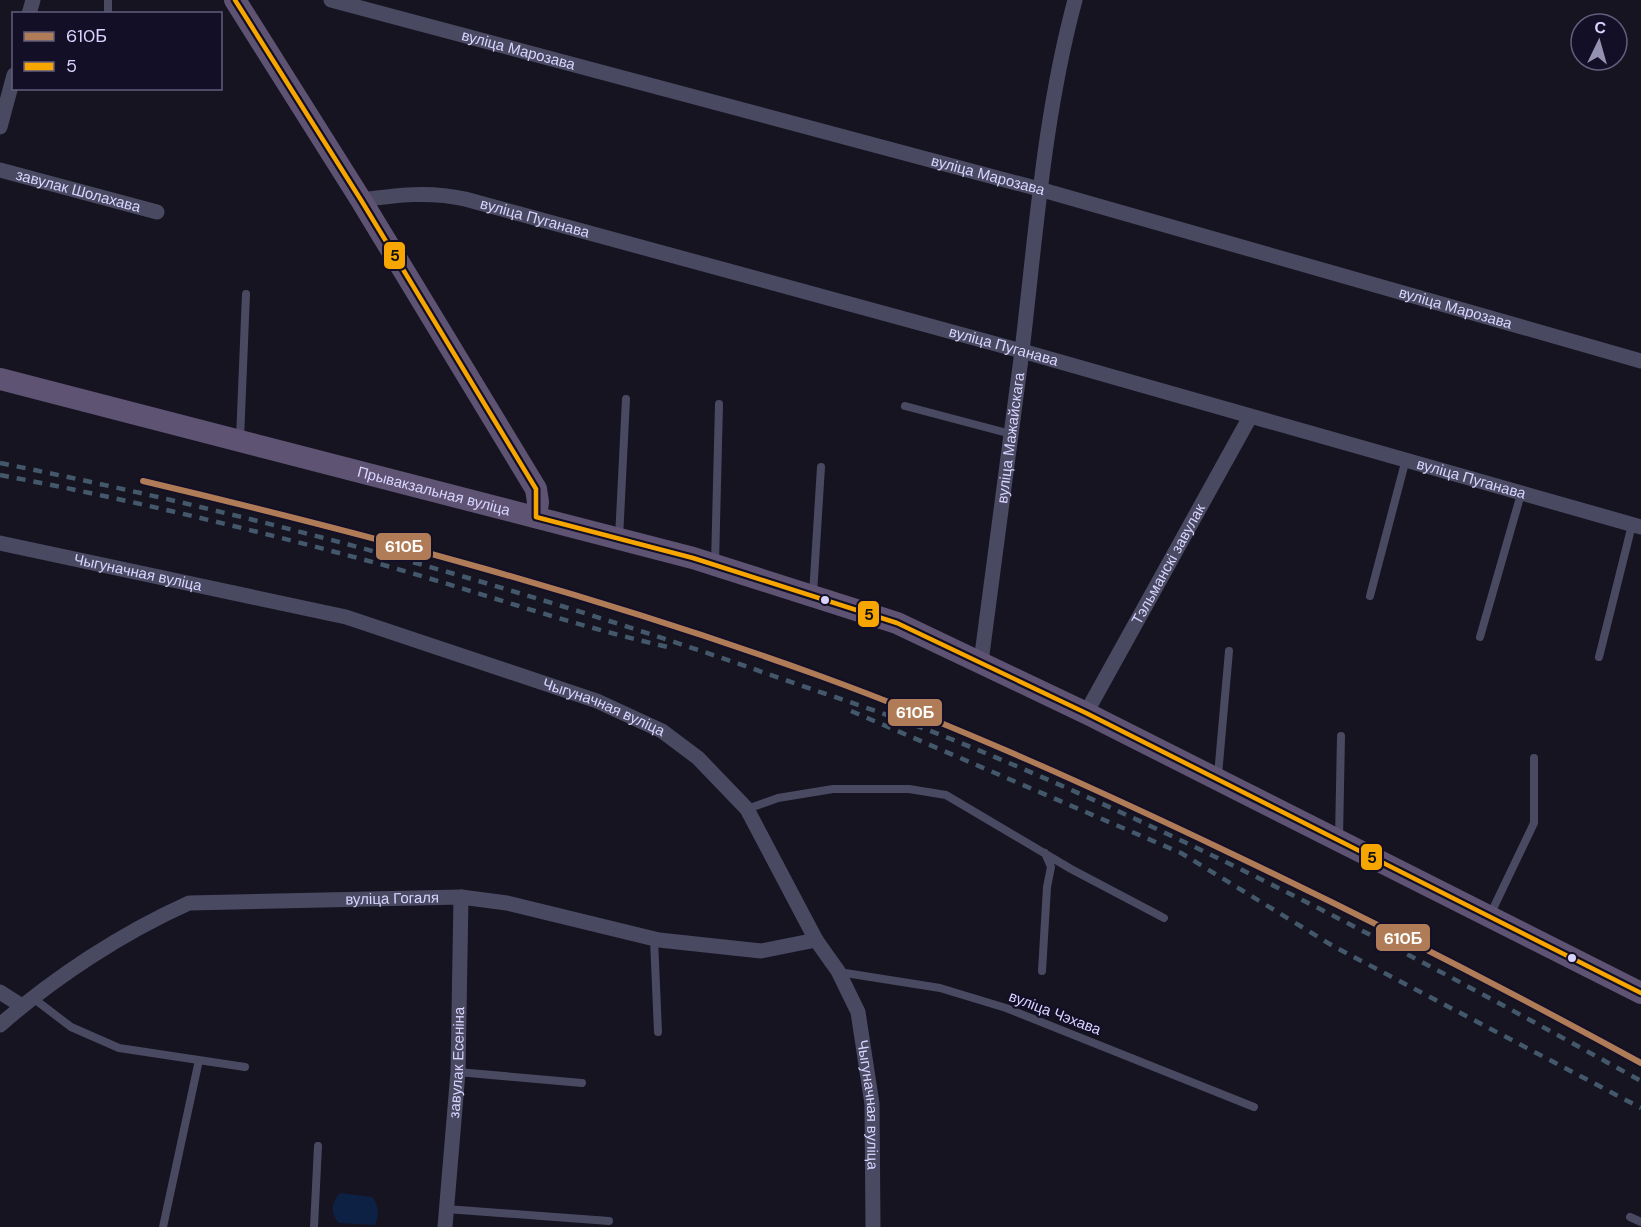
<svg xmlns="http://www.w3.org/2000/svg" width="1641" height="1227" font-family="'DM Sans',sans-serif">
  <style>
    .water { fill: #0d2144 }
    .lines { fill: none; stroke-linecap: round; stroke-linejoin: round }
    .service { stroke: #4a4962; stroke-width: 8 }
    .minor { stroke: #4a4962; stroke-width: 15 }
    .primary { stroke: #5e5373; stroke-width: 22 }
    .rail { stroke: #43596b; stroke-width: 4.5; stroke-dasharray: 9 8; stroke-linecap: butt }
    .bus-1-casing { stroke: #130f26; stroke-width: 9 }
    .bus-1 { stroke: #f7a600; stroke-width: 4.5 }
    .rail-1-casing { stroke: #130f26; stroke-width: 10 }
    .rail-1 { stroke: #b07c57; stroke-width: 6 }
    .bus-dot { fill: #d9d4ff; stroke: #130f26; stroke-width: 2 }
    .labels { text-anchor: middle; stroke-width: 4.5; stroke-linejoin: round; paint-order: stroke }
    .street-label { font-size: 15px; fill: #d9d4ff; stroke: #130f26 }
    .line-badge { stroke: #130f26; stroke-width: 2 }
    .badge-label { font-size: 16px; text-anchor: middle; font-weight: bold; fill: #fff }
    .pale-badge-label { font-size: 16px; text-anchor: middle; font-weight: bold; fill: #111 }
  </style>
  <rect width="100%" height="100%" fill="#161421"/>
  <path class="water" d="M340,1193L372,1197C379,1205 379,1216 375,1225L339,1223C330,1214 331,1202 340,1193Z"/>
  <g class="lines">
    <path class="service" d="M108,0V14
      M905,406L1011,434
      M240,439L246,294
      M619,538L626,399
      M715,564L719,404
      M813,594L821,467
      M1370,596L1406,459
      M1480,637L1521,494
      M1599,657L1632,525
      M1218,775L1229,651
      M747,809L778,798L833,789H909L946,795L1071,869L1164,918
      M1339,838L1341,736
      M1491,913L1534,823V758
      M654,939L658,1032
      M1042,971L1047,887L1051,867L1045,853
      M839,972L940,988L1006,1008L1254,1107
      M33,998L71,1027L119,1048L245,1067
      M458,1072L582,1083
      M446,1209L609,1221
      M1630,1217L1641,1222
      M163,1227L199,1060
      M314,1227L318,1146"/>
    <g class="minor">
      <path id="s1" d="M331,0L1039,189L1641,361"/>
      <path d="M29,14L33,0"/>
      <path d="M0,127L14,75"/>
      <path id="s2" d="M0,170L157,212"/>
      <path id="s3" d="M361,200C397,195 429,191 465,199L1022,351L1641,527"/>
      <path id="s4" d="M0,543L346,617L597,701L662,731L698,758L747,809L816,940L838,971L858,1012L872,1104L873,1227"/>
      <path id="s5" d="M981,662C994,558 1009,455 1022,351C1036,233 1044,115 1075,0"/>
      <path id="s6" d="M1086,713L1250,417"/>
      <path d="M0,992L22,1006"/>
      <path id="s7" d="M0,1025C55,977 122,933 189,903L461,897L507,903L659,940L761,951L816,940"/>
      <path id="s8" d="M445,1227L458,1072L461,897"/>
    </g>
    <g class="primary">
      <path d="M235,0L361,200L536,489L538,502L536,517"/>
      <path id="s9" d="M0,379L693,558L897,623L1086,713L1641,993"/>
    </g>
    <path class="rail" d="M0,463C255,514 505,583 751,668C818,692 886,713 951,739C1189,835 1417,957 1641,1081
      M0,475C128,499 255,530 380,564C476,591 570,625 668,647
      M851,711L1181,853L1333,946L1641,1108"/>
    <defs>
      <path id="bus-1" d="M235,0L361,200L536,489V517
        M536,517L693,558L897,623L1086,713L1641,993"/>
    </defs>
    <use href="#bus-1" class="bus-1-casing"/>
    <use href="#bus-1" class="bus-1"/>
    <defs>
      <path id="rail-1" d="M143,481C372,535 599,596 820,676C960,727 1096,789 1230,853C1369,919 1506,989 1641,1063"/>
    </defs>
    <use href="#rail-1" class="rail-1-casing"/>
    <use href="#rail-1" class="rail-1"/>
  </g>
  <g class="bus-dot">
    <circle cx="825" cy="600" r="5"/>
    <circle cx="1572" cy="958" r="5"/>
  </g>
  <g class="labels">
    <g class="street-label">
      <text dy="5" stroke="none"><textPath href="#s1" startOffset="194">вуліца Марозава</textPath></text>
      <text dy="5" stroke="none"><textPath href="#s1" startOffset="680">вуліца Марозава</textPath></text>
      <text dy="5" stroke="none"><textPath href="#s2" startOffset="81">завулак Шолахава</textPath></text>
      <text dy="5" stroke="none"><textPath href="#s3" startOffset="177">вуліца Пуганава</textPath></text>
      <text dy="5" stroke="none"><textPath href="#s1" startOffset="1166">вуліца Марозава</textPath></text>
      <text dy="5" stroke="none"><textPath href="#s3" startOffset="663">вуліца Пуганава</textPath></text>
      <text dy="5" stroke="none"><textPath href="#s5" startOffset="226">вуліца Мажайскага</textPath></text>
      <text dy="5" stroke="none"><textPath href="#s3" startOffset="1149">вуліца Пуганава</textPath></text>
      <text dy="5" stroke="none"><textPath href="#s9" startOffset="448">Прывакзальная вуліца</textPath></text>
      <text dy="5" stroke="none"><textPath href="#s6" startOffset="170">Тэльманскі завулак</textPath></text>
      <text dy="5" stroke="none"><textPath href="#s4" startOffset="141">Чыгуначная вуліца</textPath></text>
      <text dy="5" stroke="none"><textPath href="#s4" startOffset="627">Чыгуначная вуліца</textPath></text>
      <text dy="5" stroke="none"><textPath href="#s7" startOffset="429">вуліца Гогаля</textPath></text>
      <text transform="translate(1055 1013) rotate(21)" y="5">вуліца Чэхава</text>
      <text dy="5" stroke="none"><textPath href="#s8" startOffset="165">завулак Есеніна</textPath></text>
      <text dy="5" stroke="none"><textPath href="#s4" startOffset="1131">Чыгуначная вуліца</textPath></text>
    </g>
  </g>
  <g class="line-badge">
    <rect x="383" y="241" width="23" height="29" rx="6" fill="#f7a600"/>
    <rect x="375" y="532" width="57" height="29" rx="6" fill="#b07c57"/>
    <rect x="857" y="600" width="23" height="28" rx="6" fill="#f7a600"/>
    <rect x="887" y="698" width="56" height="29" rx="6" fill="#b07c57"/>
    <rect x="1360" y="843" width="23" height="28" rx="6" fill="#f7a600"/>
    <rect x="1375" y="923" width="56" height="29" rx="6" fill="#b07c57"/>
  </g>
  <g class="badge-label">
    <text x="404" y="552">610Б</text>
    <text x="915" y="718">610Б</text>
    <text x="1403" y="944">610Б</text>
  </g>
  <g class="pale-badge-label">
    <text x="395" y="261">5</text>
    <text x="869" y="620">5</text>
    <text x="1372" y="863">5</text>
  </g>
  <rect x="12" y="12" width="210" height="78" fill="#130f26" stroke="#625e7d" stroke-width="1.5"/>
  <rect x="24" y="32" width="30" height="9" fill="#b07c57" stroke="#625e7d" stroke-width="1.5"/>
  <text x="66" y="42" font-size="18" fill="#d9d4ff">610Б</text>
  <rect x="24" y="62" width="30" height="9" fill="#f7a600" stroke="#625e7d" stroke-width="1.5"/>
  <text x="66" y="72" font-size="18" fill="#d9d4ff">5</text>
  <g transform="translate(1599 42) rotate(5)"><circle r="28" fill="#130f26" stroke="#625e7d" stroke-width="1.5"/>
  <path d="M0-4.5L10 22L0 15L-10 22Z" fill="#9591b1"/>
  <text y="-9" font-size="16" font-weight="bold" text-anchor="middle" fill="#d9d4ff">С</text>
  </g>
</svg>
